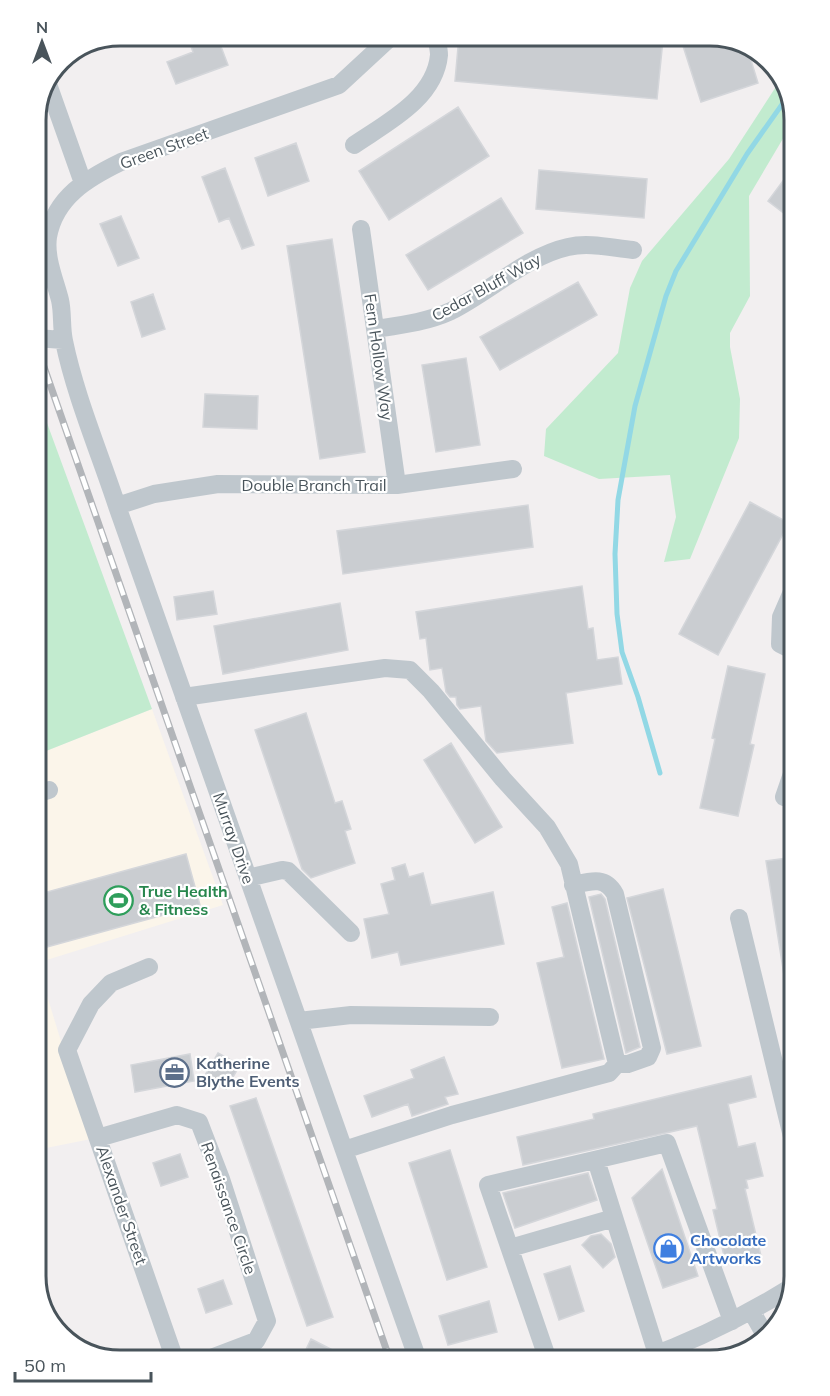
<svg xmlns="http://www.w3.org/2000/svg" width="830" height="1396" font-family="Mulish,sans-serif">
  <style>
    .commercial { fill: #fbf5ea }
    .green { fill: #c2ebcf }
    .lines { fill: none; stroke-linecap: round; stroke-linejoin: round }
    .stream { stroke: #92d8e5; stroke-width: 5 }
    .building { fill: #cacdd1; stroke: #d4d6da; stroke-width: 1.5 }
    .minor { stroke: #bfc7cd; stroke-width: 18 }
    .rail-casing { stroke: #b2b5b9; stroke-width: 7 }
    .rail { stroke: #fff; stroke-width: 4.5; stroke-dasharray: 14; stroke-linecap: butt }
    .labels { text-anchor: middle; stroke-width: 4.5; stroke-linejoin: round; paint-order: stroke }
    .street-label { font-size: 16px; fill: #49545b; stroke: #fff }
    .leisure-label { font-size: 16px; font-weight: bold; fill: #27864d; stroke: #fff; text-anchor: start }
    .service-label { font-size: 16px; font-weight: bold; fill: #4e5e75; stroke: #fff; text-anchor: start }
    .shop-label { font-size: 16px; font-weight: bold; fill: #366cbe; stroke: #fff; text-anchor: start }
    .rim { fill: none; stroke: #49545b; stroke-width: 3 }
  </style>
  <rect width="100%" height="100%" fill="#f2eff0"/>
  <path class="commercial" d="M152,709L223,905L37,963L91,1139L36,1150V755Z"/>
  <path class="green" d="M781,79L785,83L794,120L749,196L750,296L730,333V347L740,399L739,438L690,559L664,562L676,517L670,475L599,479L544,456L546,429L618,353L630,288L642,261L729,159Z
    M36,393L152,709L36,755Z"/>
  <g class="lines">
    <path class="stream" d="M660,773L638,697L622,652L617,614L615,554L618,500L635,406L666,296L676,271L747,154L788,96"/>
  </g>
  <path class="building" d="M204,36H217L228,65L176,84L167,62L193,52L189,41Z
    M459,36H625L663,40L657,99L455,81Z
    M716,36L747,47L758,83L701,102L683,46Z
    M458,107L489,156L389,220L359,171Z
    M296,143L309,181L268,196L255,158Z
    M794,166V221L768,201Z
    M225,168L254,245L242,249L229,218L219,222L202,177Z
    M539,170L647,179L644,218L536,209Z
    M501,198L523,233L428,290L406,255Z
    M121,216L139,258L118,266L100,224Z
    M332,239L365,452L320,459L287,246Z
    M578,282L597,315L500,370L480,337Z
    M153,294L165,329L142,337L131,302Z
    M466,358L480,445L436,452L422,365Z
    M205,394L258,396L257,429L203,427Z
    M750,502L789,523L718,655L679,634Z
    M528,505L533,547L343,574L337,531Z
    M582,586L588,629L593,628L597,660L618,657L622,684L566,693L573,743L497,753L486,741L481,706L460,709L457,705L456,697H450L446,692L442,668L430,670L426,638L420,639L416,612Z
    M213,591L217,614L177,620L174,597Z
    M340,603L348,650L223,674L214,626Z
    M728,666L765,674L750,744L754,745L738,816L700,808L715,739L712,738Z
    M306,713L335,803L342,801L351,829L345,831L355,863L311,878L302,869L255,730Z
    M451,743L502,827L475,843L424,760Z
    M186,854L200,905L36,950V895Z
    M794,857V988H786L766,861Z
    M405,864L409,877L423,873L431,905L493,892L504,944L401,965L398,952L372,958L364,919L389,914L381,884L395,880L392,868Z
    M663,889L701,1046L667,1054L627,898Z
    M601,894L605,899L640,1047L626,1053L589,897Z
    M567,903L604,1059L562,1068L537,963L564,957L552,907Z
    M218,1053L240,1065L226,1089L204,1077Z
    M190,1054L194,1081L135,1092L131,1065Z
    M444,1057L458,1094L445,1097L448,1104L412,1116L408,1104L372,1117L364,1096L414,1078L411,1070Z
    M751,1076L756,1097L728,1104L738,1147L755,1143L763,1176L746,1180L748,1188L745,1189L761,1256L726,1264L713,1210L717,1209L697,1126L523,1165L517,1137L594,1119L593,1114Z
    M256,1098L333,1317L307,1326L230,1106Z
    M450,1150L487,1267L447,1280L409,1163Z
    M180,1154L188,1177L161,1186L153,1163Z
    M662,1169L698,1276L663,1288L632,1198Z
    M588,1173L597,1200L515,1228L503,1193Z
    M601,1234L611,1244L615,1257L603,1268L582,1245L591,1236Z
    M570,1266L584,1311L559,1320L544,1274Z
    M223,1280L232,1304L206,1313L198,1289Z
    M489,1301L497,1332L448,1345L439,1316Z
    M311,1339L352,1360H301Z"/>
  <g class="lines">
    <path class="minor" d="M392,36L339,85L121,162C88,178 55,197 48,237C45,258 55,280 60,300C63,313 61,327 64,341C75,395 100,454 117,506L418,1360
      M49,87L83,183
      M354,145C386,123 435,99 439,55C439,49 437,42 436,36
      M361,229L397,485
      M375,329C402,325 427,322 451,311C489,292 527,256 568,247C589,242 612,248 633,250
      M36,338L63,340
      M117,506L154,494L218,484L397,485L513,469
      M794,651L780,644L781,617L794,587
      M184,697L385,668L410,670L431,691L503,779L547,827L569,864L617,1064L609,1073L452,1115L344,1150
      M36,794L49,790
      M784,797L794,768
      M248,878L282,870L288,871L351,933
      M573,885C591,881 605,876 615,894L652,1048L648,1057L628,1064H617
      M739,918L794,1145
      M149,967L111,983L91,1004L67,1050L175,1360
      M299,1021L351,1015L490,1017
      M98,1138L177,1115L199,1122L221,1179L267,1321L256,1341L206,1360
      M596,1160L657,1354
      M510,1248L614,1218
      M752,1312L765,1335
      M548,1360L488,1185L667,1143L732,1321
      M641,1360C694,1341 743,1317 790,1288"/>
    <defs>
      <path id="rail" d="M36,344L390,1360"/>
    </defs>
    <use href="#rail" class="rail-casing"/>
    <use href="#rail" class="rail"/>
  </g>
  <defs>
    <symbol id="stadium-ring" viewBox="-11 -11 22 22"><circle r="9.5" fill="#fff" stroke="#2e9e5b" stroke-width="1.5"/><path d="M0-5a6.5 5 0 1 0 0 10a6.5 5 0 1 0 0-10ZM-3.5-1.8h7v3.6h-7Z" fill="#2e9e5b"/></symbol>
    <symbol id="office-ring" viewBox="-11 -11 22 22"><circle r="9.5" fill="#fff" stroke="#5c6f8a" stroke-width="1.5"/><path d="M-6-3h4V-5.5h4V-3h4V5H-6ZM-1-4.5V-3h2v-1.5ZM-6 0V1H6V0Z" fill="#5c6f8a"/></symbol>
    <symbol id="shop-ring" viewBox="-11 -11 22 22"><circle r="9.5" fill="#fff" stroke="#3f7fe0" stroke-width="1.5"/><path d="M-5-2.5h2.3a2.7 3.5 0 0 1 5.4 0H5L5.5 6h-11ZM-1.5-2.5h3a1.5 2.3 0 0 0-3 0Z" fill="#3f7fe0"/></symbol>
  </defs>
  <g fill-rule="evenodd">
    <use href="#stadium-ring" x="102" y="884" width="33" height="33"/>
    <use href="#office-ring" x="158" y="1056" width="33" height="33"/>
    <use href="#shop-ring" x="652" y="1232" width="33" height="33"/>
  </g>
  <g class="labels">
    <g class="street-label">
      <text transform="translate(164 148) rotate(-20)" y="6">Green Street</text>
      <text transform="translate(486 287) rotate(-29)" y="6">Cedar Bluff Way</text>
      <text transform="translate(379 357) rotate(82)" y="6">Fern Hollow Way</text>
      <text x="314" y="491">Double Branch Trail</text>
      <text transform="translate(234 838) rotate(71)" y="6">Murray Drive</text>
      <text transform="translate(122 1205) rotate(71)" y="6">Alexander Street</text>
      <text transform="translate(229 1208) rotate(71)" y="6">Renaissance Circle</text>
    </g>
    <g class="leisure-label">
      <text x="139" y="897">True Health<tspan x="139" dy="18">&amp; Fitness</tspan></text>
    </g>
    <g class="service-label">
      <text x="196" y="1069">Katherine<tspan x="196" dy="18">Blythe Events</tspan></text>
    </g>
    <g class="shop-label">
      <text x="690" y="1246">Chocolate<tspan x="690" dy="18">Artworks</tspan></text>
    </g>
  </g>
  <path d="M0 0H830V1396H0ZM120 46H710A74 74 0 0 1 784 120V1276A74 74 0 0 1 710 1350H120A74 74 0 0 1 46 1276V120A74 74 0 0 1 120 46Z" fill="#fff" fill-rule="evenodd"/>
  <path class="rim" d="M120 46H710A74 74 0 0 1 784 120V1276A74 74 0 0 1 710 1350H120A74 74 0 0 1 46 1276V120A74 74 0 0 1 120 46Z"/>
  <g transform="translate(42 42)" stroke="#ffffff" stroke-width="4.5" paint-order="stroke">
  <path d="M0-4.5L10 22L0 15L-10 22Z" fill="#49545b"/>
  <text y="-9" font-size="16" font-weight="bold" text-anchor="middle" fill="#49545b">N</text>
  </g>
  <path d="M15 1372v9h136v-9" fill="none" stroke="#49545b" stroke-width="3"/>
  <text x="24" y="1372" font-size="18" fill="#49545b" stroke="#ffffff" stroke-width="4.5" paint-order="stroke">50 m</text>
</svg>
